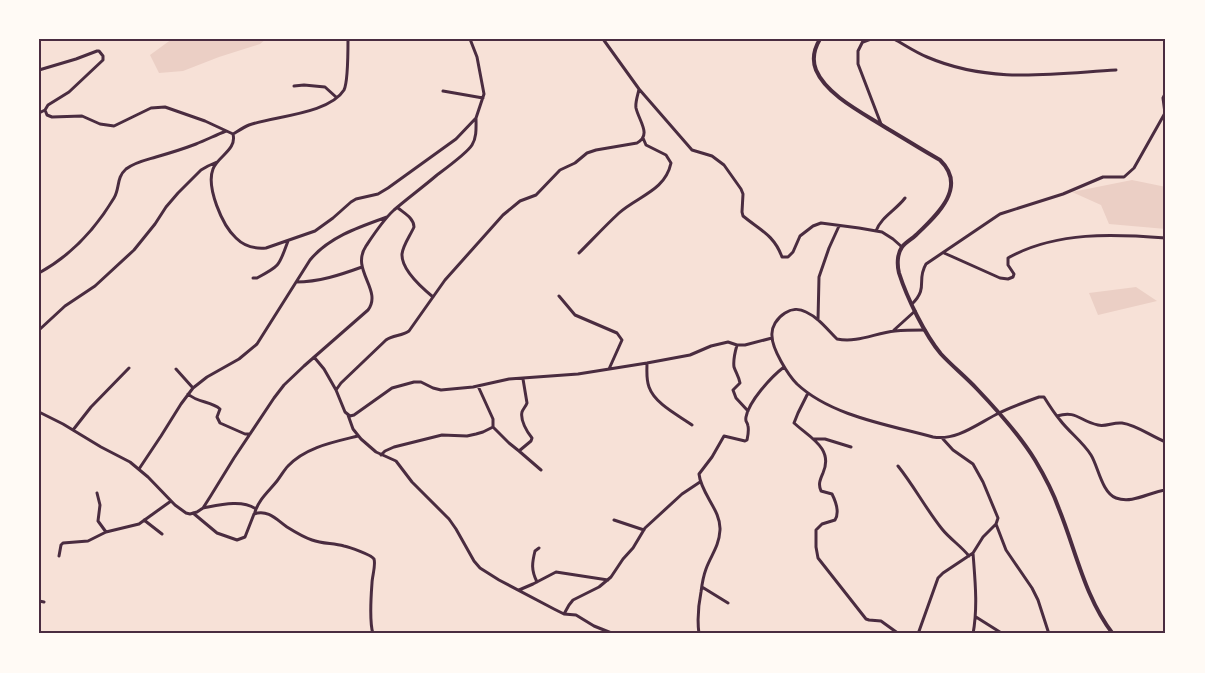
<svg xmlns="http://www.w3.org/2000/svg" width="1205" height="673" font-family="Poppins,sans-serif">
  <style>
    .green { fill: #ebcfc5 }
    .lines { fill: none; stroke-linecap: round; stroke-linejoin: round }
    .minor { stroke: #4a2c40; stroke-width: 3 }
    .secondary { stroke: #4a2c40; stroke-width: 4 }
    .neatline { fill: none; stroke: #4a2c40; stroke-width: 2 }
  </style>
  <rect width="100%" height="100%" fill="#f7e1d7"/>
  <path class="green" d="M172,39H266L260,44L219,57L183,71L159,73L150,55Z
    M1132,180L1166,187V229L1109,224L1101,205L1072,192Z
    M1136,287L1157,301L1098,315L1089,293Z"/>
  <g class="lines">
    <path class="minor" d="M603,39L639,89
      M864,39L858,51V64L881,124
      M894,39C905,45 915,52 927,57C990,84 1050,74 1116,70
      M863,42L871,39
      M39,70L76,59L97,51H99L103,56V60L69,92L48,105L45,110L39,113
      M294,86L304,85L325,87L336,97
      M443,91L483,98
      M45,110L47,115L52,117L82,116L100,124L114,126L151,108L165,107L205,121L233,134C237,150 218,156 213,169C206,187 222,225 236,238C244,246 255,249 266,248L315,231L333,218L351,202L356,199L378,194L388,188L456,139L476,118L484,94L477,57L470,39
      M233,134C238,131 244,127 249,125C274,116 329,114 344,90C348,82 348,49 348,39
      M398,208C404,213 414,218 414,227C410,236 403,245 402,254C401,270 422,288 433,297
      M876,231C881,217 896,210 905,198
      M579,253C592,240 605,226 619,213C638,196 665,191 671,163L666,155L646,145L643,138
      M944,253L1000,278L1008,279L1013,277L1014,274L1008,265V258C1056,231 1114,234 1166,238
      M39,273C70,256 96,228 114,198C120,188 116,178 126,169C135,162 146,160 156,157C170,153 183,149 196,144C206,140 216,135 226,131
      M253,278H257C280,266 279,266 288,241
      M296,282C319,282 340,275 362,267
      M559,296L575,315L617,333L622,340L609,369
      M912,304C929,287 916,281 926,264L1000,214L1063,194L1103,177H1124L1134,168L1165,113L1163,98L1166,92
      M818,320L819,277L829,248L839,226
      M39,330L65,306L95,286L134,250L155,224L166,207L178,193L201,170L208,166L217,162
      M894,330L915,311
      M925,330C915,330 905,330 895,331C875,333 858,343 837,339C827,329 819,318 806,312C799,308 791,309 785,313C777,318 771,327 772,336C772,349 788,375 797,384C831,416 889,425 933,437C957,441 977,424 999,413C1011,407 1025,402 1039,397H1044C1049,405 1054,413 1060,420C1069,432 1083,442 1091,455C1098,466 1102,493 1116,498C1133,504 1149,492 1166,490
      M772,338L745,345H737L728,342L711,346L690,355L647,363L578,374L509,379L473,387L441,390L433,388L421,382H414L392,388L354,415L350,416L345,412L336,390L341,383L386,340C393,335 402,336 409,331L445,280L503,215L520,201L536,195L560,170L575,163L587,153L596,150L637,143C652,135 639,121 636,108C635,102 638,95 639,89L692,150L712,156L724,165L741,189L743,194L742,212L743,216C760,230 774,235 782,257H788L793,252L800,236L813,226L821,223L859,228L882,232L893,239L902,247
      M737,345C735,352 733,360 734,367C736,373 739,377 740,383L733,390L736,398L748,411
      M314,357L324,369L336,390
      M647,363C647,371 646,379 649,387C655,404 678,415 692,425
      M176,369L193,388
      M808,393L798,413L794,423C809,437 834,448 823,473C820,480 818,484 821,491L832,494C836,502 840,512 835,520L822,524L816,530V547L818,558L866,619L869,620L881,621L899,634
      M188,394C198,403 211,401 220,409L217,417L220,423L245,434H250
      M39,412L63,424L101,447L130,462L148,477L175,505L186,513L190,514L197,512L203,508L210,497L234,458L274,398L284,385L304,366L368,310C383,290 350,270 366,246C374,234 383,220 394,210C408,198 423,187 437,175C445,169 467,153 472,145C477,137 476,127 476,118
      M348,415L353,429L361,439L376,452L396,461L412,482L449,519L456,529L474,561L480,568L499,580L554,609L564,614L576,615L594,626L614,634
      M1057,416C1077,410 1079,421 1098,425C1106,427 1113,422 1122,423C1137,425 1152,437 1166,442
      M493,427L509,443L519,451L531,441L532,438C527,432 520,420 522,412C523,409 526,406 527,403L523,379
      M73,430L91,407L129,368
      M814,439H825L851,447
      M519,451L541,470
      M381,455L385,451L394,447L442,435L467,436L476,434L483,432L493,427V419L478,386
      M898,466C914,486 926,509 942,529C950,539 961,546 969,556
      M139,469L161,436L181,404L193,388L207,377L239,359L257,344L310,260C329,237 359,227 387,217
      M97,493L100,505L98,521L106,532
      M203,508C219,505 242,499 256,509
      M255,512C259,499 269,491 277,481C281,476 284,470 288,466C306,447 334,442 358,436
      M193,513L217,533L237,540L245,537L254,514C268,509 277,520 287,527C295,532 303,537 312,540C323,544 333,543 344,546C349,547 372,555 374,559C376,565 372,577 372,583C371,597 369,621 373,634
      M144,520L162,534
      M614,520L644,530
      M996,524L1006,550L1032,588L1038,600L1049,634
      M59,556L61,545L63,543L88,541L106,532L139,524L171,501
      M537,582C531,570 532,563 535,551L539,548
      M702,587L728,603
      M519,590L533,584L556,572L608,580
      M39,601L44,602
      M564,614L569,605L573,600L599,587L611,577L623,559L633,548L645,528L682,494L700,482
      M976,617L1003,634
      M699,634C697,619 698,607 701,592C702,584 703,577 706,569C711,555 719,547 720,530C721,510 701,494 699,474L712,457L724,436L745,441L747,440C748,435 749,431 748,426C747,420 745,423 746,417C749,401 771,377 784,367
      M918,634L938,578L943,573L973,553L983,537L996,524L998,518L983,482L973,464L953,450L943,439
      M973,634C978,607 975,580 973,553"/>
    <path class="secondary" d="M820,39C814,49 812,60 816,70C827,96 865,114 888,129C905,139 922,150 940,160C968,187 937,215 916,235C912,239 906,242 902,247C897,254 897,265 899,273C907,298 925,335 941,354C952,366 966,377 977,389C998,411 1019,434 1035,460C1044,475 1053,492 1059,509C1076,551 1085,598 1113,634"/>
  </g>
  <rect width="1205" height="673" fill="none" stroke="#fffaf5" stroke-width="81"/>
  <rect x="40" y="40" width="1124" height="592" class="neatline"/>
</svg>
